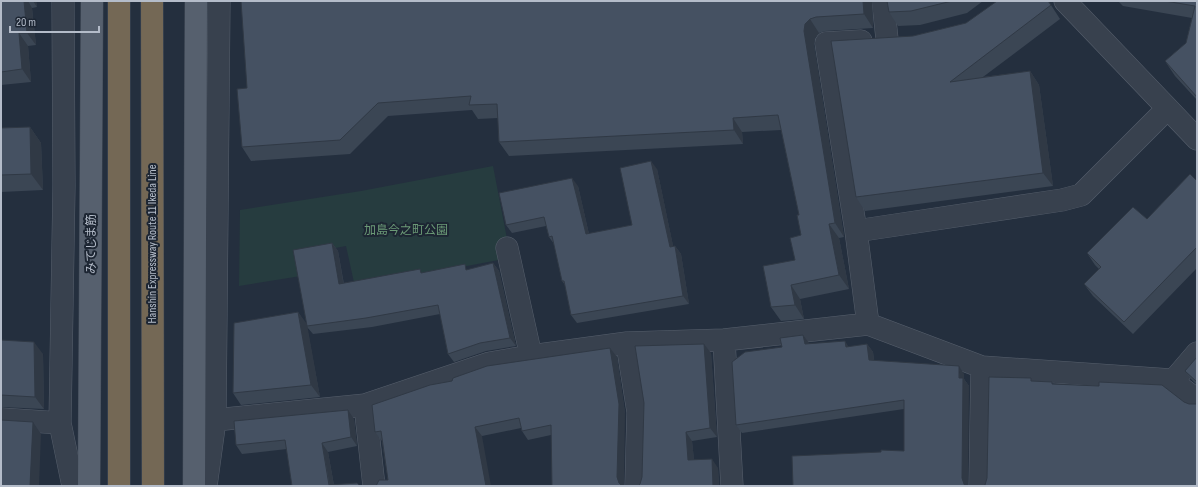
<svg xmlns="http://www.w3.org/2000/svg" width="1198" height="487" font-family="'Sofia Sans Condensed','Noto Sans JP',sans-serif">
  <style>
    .green { fill: #263c3f }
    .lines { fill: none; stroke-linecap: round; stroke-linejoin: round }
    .minor-casing { stroke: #565f6c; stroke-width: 23 }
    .major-casing { stroke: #414a57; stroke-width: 23 }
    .highway-casing { stroke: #434c59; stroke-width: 23 }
    .minor { stroke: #38414e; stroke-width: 22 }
    .major { stroke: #56606e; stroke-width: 22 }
    .highway { stroke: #746855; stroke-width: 22 }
    .wall { fill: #3b4654 }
    .shaded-wall { fill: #303945 }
    .building { fill: #455162; stroke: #303945 }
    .labels { text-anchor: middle; stroke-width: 4; stroke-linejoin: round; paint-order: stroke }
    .park-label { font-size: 12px; fill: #6b9a76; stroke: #1d2633 }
    .street-label { font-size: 12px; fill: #b4bcc9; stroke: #1d2633 }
  </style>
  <rect width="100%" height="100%" fill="#242f3e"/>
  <path class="green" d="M493,166L508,244L504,259L355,287L346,246L298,255L301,276L239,286L240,210L361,191Z"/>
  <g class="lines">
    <defs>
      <path id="minor" d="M63,1L64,186L60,423L73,486
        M883,1L887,39
        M1065,1L1197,139
        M861,41L826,43L856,231L868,324
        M856,231L1062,200L1081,195L1167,109
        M507,248L531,356
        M724,340L732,486
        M627,343L638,412L636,486
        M1173,381L1197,353
        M365,405L374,486
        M1,419L60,423
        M215,420L365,405L490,363L531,356L627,343L724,340L868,324L982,367L1171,380L1197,400
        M206,486L215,420L219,1
        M980,486L982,367"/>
      <path id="major" d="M89,486L92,1
        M194,486L196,1"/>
      <path id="highway" d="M152,1L153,486
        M119,486V1"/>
    </defs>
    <use href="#minor" class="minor-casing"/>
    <use href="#major" class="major-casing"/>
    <use href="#highway" class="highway-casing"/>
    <use href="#minor" class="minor"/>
    <use href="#major" class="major"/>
    <use href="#highway" class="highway"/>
  </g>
  <path class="wall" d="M1,1H36L37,7L32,8L36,45L28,46L31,82L1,85Z
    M872,1L873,28L825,31L819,33L815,38L814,45L844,237L839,238L849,289L800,299L804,319L781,321L771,307L795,260L801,235L799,215L781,130L742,132L743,144L509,156L499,142L498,118L478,119L472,110L388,116L350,154L251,161L242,147L247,88Z
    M887,1H983L967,13L920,25L898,26L889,12Z
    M1118,1H1197V100L1175,76L1165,61L1186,43L1192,18L1123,6Z
    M1051,5L1060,19L983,77L1030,71L1039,85L1053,186L865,211L856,197L913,36L966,23Z
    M30,127L41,143L43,190L1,192V128Z
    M657,169L673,246H675L681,254L689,304L577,323L571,315L565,285L562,281L554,244L549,237L546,226L512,233L506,225L578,186L589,234L632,225Z
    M1197,181V268L1133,334L1093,296L1084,284L1099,269L1095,265L1087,253L1147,219Z
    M332,243L338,251L344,284L423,273L468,270L493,263L499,271L516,346L486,351L454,362L448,354L440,314L372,327L313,334L307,327L320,397L241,405L233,393L298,312L306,324Z
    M1,340L43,354L44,409L1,407Z
    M809,343V344L849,347L867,344L873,352L874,360L964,374V379L969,386L904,451V409L742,433L736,425L782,347Z
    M711,353L717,437L692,441L694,460L718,468L719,486H638L640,484Z
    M617,357L625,413L551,435L528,440L522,431L521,428L482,436L388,480L382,441L375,432Z
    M1197,357V385L1191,379L1185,371Z
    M354,419L357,446L328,452L334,485L360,486H292L287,449L242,454L236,445Z"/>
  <path class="shaded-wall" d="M24,1H28L32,8L36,45L27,33Z
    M33,1H36L37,7Z
    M863,1H872L873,28L864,14Z
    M810,19L819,33L815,38L814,45L844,237L835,223L804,31L805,24Z
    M19,33L28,46L31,82L22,69Z
    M1030,71L1039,85L1053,186L1043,173Z
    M733,118L742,132L743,144L734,130Z
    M30,127L41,143L43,190L31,174Z
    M651,161L657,169L675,255L670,247Z
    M572,178L578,186L591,243L586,234Z
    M829,224L839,238L849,289L839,275Z
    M332,243L338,251L345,293L339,284Z
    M675,246L681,254L689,304L683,296Z
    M493,263L499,271L516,346L510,338Z
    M791,285L800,299L804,319L795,305Z
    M298,312L307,324L320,397L311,385Z
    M803,335L809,343L811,353L805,344Z
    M845,341L850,349L846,347Z
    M34,342L43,354L44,409L35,397Z
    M704,344L711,353L717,437L710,428Z
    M867,344L873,352L875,368L869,360Z
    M610,348L617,357L625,413L624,486H621L619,483L617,477Z
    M959,366L964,374V379L969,386L968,486H965L964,484L962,478Z
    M348,410L354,419L357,446L351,437Z
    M33,422L41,434L39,486H30Z
    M475,427L482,436L491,486H486Z
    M686,432L692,441L695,469L688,460Z
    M322,443L328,452L334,486H330Z
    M712,459L718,468L719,486H713Z"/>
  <path class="building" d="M1,1H24L27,33H19L22,69L1,72Z
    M241,1H863L864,14L816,17L810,19L805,24L804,31L835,223L829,224L839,275L791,285L795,305L771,307L763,266L795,260L790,238L801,235L797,215H799L778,115L733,118L734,130L499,142L497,104L469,105L471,96L378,103L340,140L242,147L237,89L247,88Z
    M887,1H952L911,11L889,12Z
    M997,1H1048L1051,5L950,82L1030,71L1043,173L856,197L831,41L913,36L966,23Z
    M1165,1H1197V97L1165,61L1186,43L1195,6Z
    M30,127L31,174L1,175V128Z
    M651,161L670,247L675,246L683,296L571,315L564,281H562L552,236L549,237L544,217L506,225L499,193L572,178L586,234L632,225L620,168Z
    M1190,174L1197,181V247L1124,322L1084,284L1101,267L1087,253L1133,207L1147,219Z
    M332,243L339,284L420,269L421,273L465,264L466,270L493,263L510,338L480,343L448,354L438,305L366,318L307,326L293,250Z
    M298,312L311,385L233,393L234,323Z
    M803,335L805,344L845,341L846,347L867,344L869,360L959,366V378H963L962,478L964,484L965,486H793L792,456L881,452V450L904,451V400L736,425L732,362L745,352L782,347L780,338Z
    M1,340L34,342L35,397L1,395Z
    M704,344L710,428L686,432L688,460L712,459L713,486H638L640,484L642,477L644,403L635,346Z
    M610,348L619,404L617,477L619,483L622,486H552L551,425L522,431L519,418L475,427L486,486H376L379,480H388L381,431L375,432L372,405L430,385L452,381L453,378L487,366Z
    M1197,357V382L1185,371Z
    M989,377L1031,378V381L1052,382V384L1099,386V382L1162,385L1184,402L1189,404H1196L1197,403V486H983L985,485L987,478Z
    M348,410L351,437L322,443L329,485L357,483L360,486H292L285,440L236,445L234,421Z
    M1,420L33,422L30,486H1Z"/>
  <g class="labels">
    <g class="park-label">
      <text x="406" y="234">加島今之町公園</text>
    </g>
    <g class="street-label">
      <text transform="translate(91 244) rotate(-90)" y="4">みてじま筋</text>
      <text transform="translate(152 244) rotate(-90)" y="4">Hanshin Expressway Route 11 Ikeda Line</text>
    </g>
  </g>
  <rect width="1198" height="487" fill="none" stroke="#b4bcc9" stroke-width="4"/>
  <path d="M10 26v6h89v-6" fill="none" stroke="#b4bcc9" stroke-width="2"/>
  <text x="16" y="26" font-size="12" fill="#b4bcc9" stroke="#1d2633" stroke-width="3" paint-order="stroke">20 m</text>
</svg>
